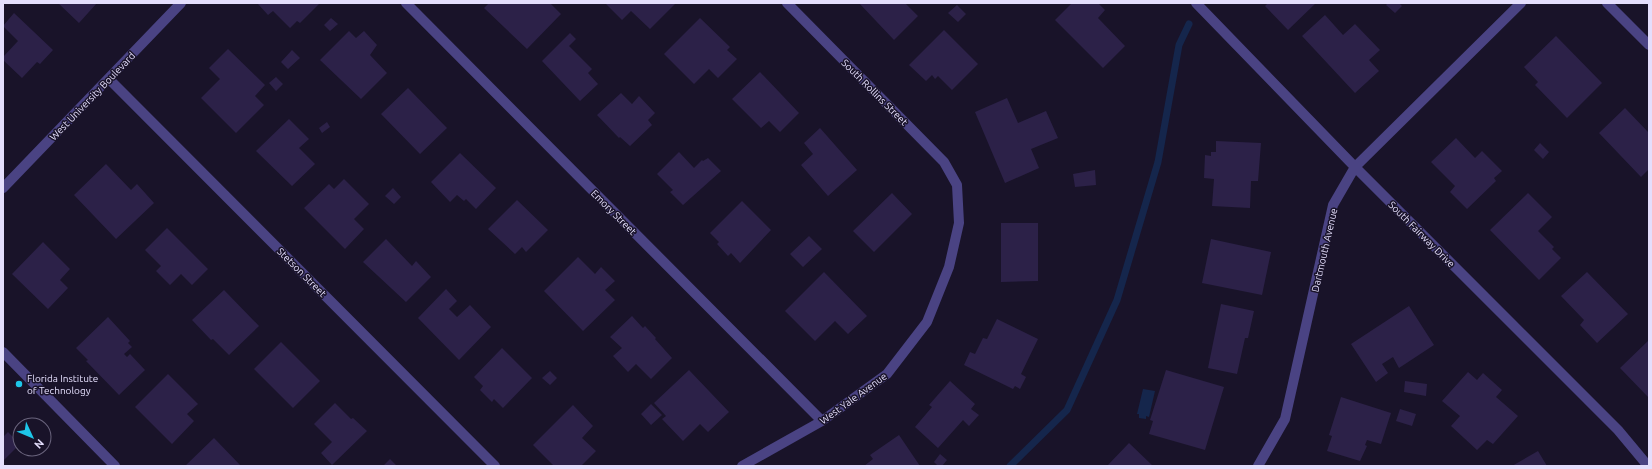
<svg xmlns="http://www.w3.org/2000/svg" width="1652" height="469" font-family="Ubuntu,sans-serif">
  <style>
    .water { fill: #15264c }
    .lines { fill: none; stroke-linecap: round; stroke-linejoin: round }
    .stream { stroke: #15264c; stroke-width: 7 }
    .building { fill: #2c2148 }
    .street { stroke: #4a4383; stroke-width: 10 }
    .poi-dot { fill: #1ec6e9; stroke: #191329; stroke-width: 1.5 }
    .labels { text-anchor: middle; stroke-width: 3; stroke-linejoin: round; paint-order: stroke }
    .street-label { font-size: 10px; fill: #e4defc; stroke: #191329 }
    .poi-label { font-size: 10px; fill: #e4defc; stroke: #191329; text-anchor: start }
  </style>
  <rect width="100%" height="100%" fill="#191329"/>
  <path class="water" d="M1143,389L1155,391L1149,417L1146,416V419L1139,418V414H1137Z"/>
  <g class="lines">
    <path class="stream" d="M1010,466L1067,410L1117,300L1158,162L1179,45L1189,24"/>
  </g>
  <path class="building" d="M58,3H97L79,23Z
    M259,3H320L300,23L297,21L290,28L273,11L268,15L258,4Z
    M489,3H550L561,14L527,49L484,8Z
    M605,3H676L650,29L631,11L622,20Z
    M859,3H905L918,16L894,40Z
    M1072,3H1098L1105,10L1098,18L1125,46L1103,68L1055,20Z
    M1268,3H1316L1288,30L1265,6Z
    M1388,3H1399L1402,6L1395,13L1386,5Z
    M957,5L966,14L958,22L948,13Z
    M14,13L53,50L40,64L37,62L22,78L3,60V57L18,41L3,26Z
    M1325,15L1343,35L1355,24L1380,50L1369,60L1379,71L1355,93L1302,36Z
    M331,18L338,24L330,31L324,25Z
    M700,18L730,47L727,50L737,59L718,78L709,69L694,84L664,54Z
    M944,30L978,64L952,90L938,76L935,79L932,75L926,81L909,65Z
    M349,31L356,38L364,31L377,45L370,55L387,73L361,99L320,60Z
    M570,33L576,39L569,46L592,69L588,73L598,84L580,101L542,61Z
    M1556,36L1602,83L1567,118L1535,85L1538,82L1524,67Z
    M228,49L265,85L255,96L264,105L236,133L201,98L220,79L209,68Z
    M292,50L300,58L288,69L281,62Z
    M760,72L799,113L780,132L769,121L761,128L732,99Z
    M276,77L283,84L276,91L269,83Z
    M408,88L447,128L420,154L381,114Z
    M621,93L632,104L639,96L655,113L648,120L652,125L630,146L620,137L619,138L597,115Z
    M1007,98L1018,123L1046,111L1058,138L1031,149L1039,168L1005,183L975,112Z
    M1625,108L1649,133V169L1641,177L1599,133Z
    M289,119L309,139L299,148L315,164L292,186L256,151Z
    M327,122L330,127L322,133L319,128Z
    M820,128L857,170L828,196L801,165L813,154L804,143Z
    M1456,138L1475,158L1482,151L1502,171L1494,178L1496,181L1467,209L1450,192L1455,186L1431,162Z
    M1216,141L1261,143L1258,181H1251L1250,208L1212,206L1214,179L1204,178L1205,155L1211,156V152H1216Z
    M1540,143L1549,152L1543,159L1534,150Z
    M679,152L694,168L702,160L703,161L708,158L721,171L683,205L670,192L673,190L657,174Z
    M460,153L496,188L476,209L466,199L464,201L457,195L450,202L431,182Z
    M106,164L131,190L137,184L154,203L116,239L74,195Z
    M1095,170L1096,185L1075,187L1073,174Z
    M344,179L369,204L354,219L364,229L345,249L304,208L329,184L334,189Z
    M393,188L401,197L394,204L385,196Z
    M892,193L912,214L874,252L853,231Z
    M1528,193L1552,217L1538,231L1554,247L1552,249L1561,258L1539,280L1490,230Z
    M517,200L548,230L526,252L522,247L515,254L488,229Z
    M742,201L771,230L740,263L731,253L728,256L717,244L719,242L710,233Z
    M1001,223H1038V281L1001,282Z
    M167,228L208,269L192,285L181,274L170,285L156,271L161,266L145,250Z
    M809,236L822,249L803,267L790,254Z
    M386,239L412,266L416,261L431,277L406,302L363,262Z
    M1211,239L1271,252L1262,295L1202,283Z
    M43,242L70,269L60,280L68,288L48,309L12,274Z
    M578,257L595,274L601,267L615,281L605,290L615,300L583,331L544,291Z
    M824,272L867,316L848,334L835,321L815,341L785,311Z
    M1587,272L1628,314L1597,343L1580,325L1584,320L1561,296Z
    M446,289L457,301L449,309L457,317L470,305L491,327L459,360L418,318Z
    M224,290L259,326L229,355L213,339L211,340L192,320Z
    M1221,304L1254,311L1248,338H1245L1237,374L1208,368Z
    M1409,306L1434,345L1399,368L1393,357L1382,364L1388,373L1376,382L1351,344Z
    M632,316L643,328L645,326L656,338L655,339L672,358L651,379L636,364L628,372L613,356L622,348L610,337Z
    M108,317L130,341L128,343L132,347L124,354L127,357L130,354L145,370L119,395L86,361L88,360L76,348Z
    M997,319L1038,339L1021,374L1026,377L1020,389L1015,386L1013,389L964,365L970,352L975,354L983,338L987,339Z
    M1649,340V398L1620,368Z
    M281,342L320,381L293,408L254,369Z
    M502,348L532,378L503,408L494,399L492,402L480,390L483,386L474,377Z
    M689,370L729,412L708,432L700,424L683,441L662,419L666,416L654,403Z
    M1166,370L1224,387L1205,450L1149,434L1153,421L1150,420Z
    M550,371L557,378L550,385L542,378Z
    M1468,372L1477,380L1483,373L1502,390L1496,397L1518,416L1493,444L1487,440L1477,450L1451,426L1460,416L1442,401Z
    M168,374L198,404L187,414L194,421L172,444L135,407Z
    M950,381L975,404L971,409L979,415L969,426L963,420L938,448L915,427L932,407L929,405Z
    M1405,381L1427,384L1426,396L1404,392Z
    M1341,397L1391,413L1381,444L1367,440L1365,445L1367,446L1360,461L1327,451L1332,436L1329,435Z
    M335,403L351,419L353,418L367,431L332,465L321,453L332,442L314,424Z
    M651,404L662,415L651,425L641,414Z
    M573,405L593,426L582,438L596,451L581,466H554L533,445Z
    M1400,409L1416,414L1412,426L1396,421Z
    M8,432L20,444L3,461V437Z
    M899,435L920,466H864L873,459L870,455Z
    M214,438L241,466H185Z
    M1129,443L1153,466H1107Z
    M1538,451L1547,466H1512Z
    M940,454L947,460L942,466H938L934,462Z
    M390,459L397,466H383Z"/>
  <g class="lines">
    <path class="street" d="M406,3L822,421
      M1196,3L1355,167L1618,430L1648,466
      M1607,3L1649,45
      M109,79L495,466
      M3,188L181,3
      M3,352L115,466
      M742,466L822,421L887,374L927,322L949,267L959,223L957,185L944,162L787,3
      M1258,466L1285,419L1333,205L1355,167L1521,3"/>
  </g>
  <circle class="poi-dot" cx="19" cy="384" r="4"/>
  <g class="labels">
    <g class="street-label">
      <text transform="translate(875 92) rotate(45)" y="4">South Rollins Street</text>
      <text transform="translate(92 96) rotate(-46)" y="4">West University Boulevard</text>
      <text transform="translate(614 212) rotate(45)" y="4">Emory Street</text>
      <text transform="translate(1422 234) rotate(45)" y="4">South Fairway Drive</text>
      <text transform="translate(1324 250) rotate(-77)" y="4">Dartmouth Avenue</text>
      <text transform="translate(302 272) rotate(45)" y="4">Stetson Street</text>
      <text transform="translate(853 398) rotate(-36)" y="4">West Yale Avenue</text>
    </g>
    <g class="poi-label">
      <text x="27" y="382">Florida Institute<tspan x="27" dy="12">of Technology</tspan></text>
    </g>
  </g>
  <rect width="1652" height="469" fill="none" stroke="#e4defc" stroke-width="8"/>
  <g transform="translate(32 437) rotate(134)"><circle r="19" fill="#191329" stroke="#6a647d"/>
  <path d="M0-3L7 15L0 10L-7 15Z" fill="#1ec6e9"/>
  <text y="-6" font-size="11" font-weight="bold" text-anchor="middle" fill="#e4defc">N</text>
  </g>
</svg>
